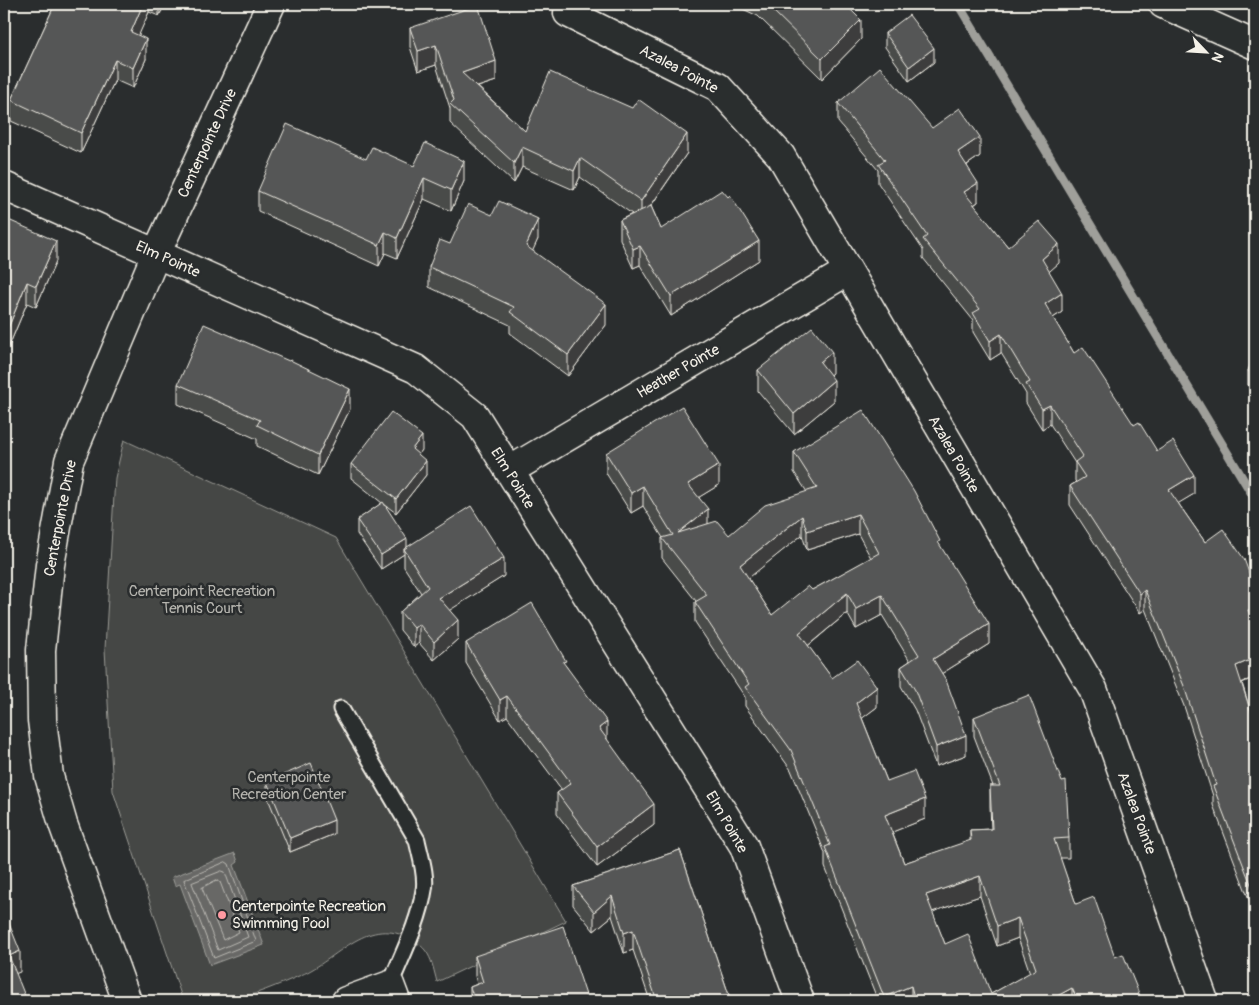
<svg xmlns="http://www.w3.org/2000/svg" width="1259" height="1005" font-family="Pangolin,sans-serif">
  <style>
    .green { fill: #444645; stroke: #9c9c96 }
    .water { fill: #676866; stroke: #9f9f9a }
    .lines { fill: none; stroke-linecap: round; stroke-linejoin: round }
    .shore { stroke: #bcbab4; stroke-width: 1 }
    .stream { stroke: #9f9f9a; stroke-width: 9 }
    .service-casing { stroke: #f4f1e8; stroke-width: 19 }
    .minor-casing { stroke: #f4f1e8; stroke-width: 31 }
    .tertiary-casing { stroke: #f4f1e8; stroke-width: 31 }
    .service { stroke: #2a2d2e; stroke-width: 15 }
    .minor { stroke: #2a2d2e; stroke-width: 28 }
    .tertiary { stroke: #2a2d2e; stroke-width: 28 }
    .wall { fill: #494b4a; stroke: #f4f1e8; fill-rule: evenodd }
    .shaded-wall { fill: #3c3d3c; stroke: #f4f1e8 }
    .building { fill: #555756; stroke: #f4f1e8; fill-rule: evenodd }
    .poi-dot { fill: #ff9aa2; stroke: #2a2d2e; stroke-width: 2 }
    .labels { text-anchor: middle; stroke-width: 5; stroke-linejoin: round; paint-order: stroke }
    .street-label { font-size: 15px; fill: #f4f1e8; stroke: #2a2d2e }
    .park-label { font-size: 15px; fill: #b6b5af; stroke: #2a2d2e }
    .poi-label { font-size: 15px; fill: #f4f1e8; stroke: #2a2d2e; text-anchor: start }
  </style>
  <rect width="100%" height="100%" fill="#2a2d2e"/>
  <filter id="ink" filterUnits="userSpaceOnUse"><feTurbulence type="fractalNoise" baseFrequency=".02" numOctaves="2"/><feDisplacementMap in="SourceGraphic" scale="10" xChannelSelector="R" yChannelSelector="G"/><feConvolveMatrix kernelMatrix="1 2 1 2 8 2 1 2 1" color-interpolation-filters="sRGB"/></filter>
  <g filter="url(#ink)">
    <path class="green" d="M124,440L336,538L566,921L437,982C431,959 430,948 407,937C365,917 337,960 301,975C284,983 247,998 229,1001C215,1004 198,1001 183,1001L113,791L105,649L115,478Z"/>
    <path class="water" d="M235,853L238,862L234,865L264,945L210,965L180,884L175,886L172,877Z"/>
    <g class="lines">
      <path class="shore" d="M226,862L229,864L256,941L214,958L184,880Z
        M222,871L225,872L248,937L218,950L192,883Z
        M217,880L220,882L239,932L223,940L202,888Z"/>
      <path class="stream" d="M958,4L1255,499"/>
      <defs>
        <path id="service" d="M341,709L417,840C420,855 427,875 424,890C419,923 402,955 390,985"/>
        <path id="minor" d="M568,13L718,87L781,156L1093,689L1204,1001
          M4,186L416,369L475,416L744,846L800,1001
          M509,471L848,271
          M346,1001L390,985L396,1001"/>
        <path id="tertiary" d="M1163,4L1255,45
          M127,1001L63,824L49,776L42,720L41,650L50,565L69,461L156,254L271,4"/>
      </defs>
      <use href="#service" class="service-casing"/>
      <use href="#minor" class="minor-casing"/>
      <use href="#tertiary" class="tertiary-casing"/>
      <use href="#service" class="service"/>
      <use href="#minor" class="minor"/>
      <use href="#tertiary" class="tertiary"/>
    </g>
    <path class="wall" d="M55,4H165L159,16L149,12L138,36L146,59L133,88L115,80L81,153L11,121V100Z
      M458,4H466L464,7Z
      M732,4H845L861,39L822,79L758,16Z
      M410,28L496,81L478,87L525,131L687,153L651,206L661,229L759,260L671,316L640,265L633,268L620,239V220L632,214L580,177L574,190L522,167L514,183L450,123V108L436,65L418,71L410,47Z
      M885,33L934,62L909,81L885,47Z
      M838,103L932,128L980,156L967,165L978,202L974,205L1008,247L1059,263L1049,271L1062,312L1053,318L1074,353L1134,425L1194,494L1178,503L1205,542L1255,589V677L1242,683L1255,725V913L1246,892L1213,805V796L1184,706L1145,609L1140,613L1070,505V486L1076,482L1075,481V463L1050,424L1042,429L1026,403V394L1001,353L990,360L973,332V320L923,258V250L878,183V170L838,122Z
      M366,159L414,166L464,181L451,211L424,199L397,258L385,253L379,266L258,211V191Z
      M4,218L56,261L36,307L27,303L4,358Z
      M538,239L532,251L606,325L568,376L510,333V325L429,287V267L450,244Z
      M1255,353V388L1248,385V371Z
      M758,370L832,373L830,375L834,401L794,434L758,391Z
      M178,384L350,409L318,475L257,446V439L178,404Z
      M422,450L418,455L426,475L396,513L384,504L407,547L504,576L449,610L458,639L434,660L419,643L414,647L400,630V612L421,593L404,567V554L381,569L357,534V520L382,503L351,478V464Z
      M794,452L940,546L989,644L941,674L966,755L936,766L915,710L901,686V667L910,661L882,615L856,629L847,613L808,646L832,678L877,707L862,718L887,781L925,819L892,832L904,863L970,841V830L991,829L990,806V786H993L974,736V717L1069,838V858H1060L1076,904L1115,957L1142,1001H878L825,867V853L791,770L745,706V697L695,622V602L696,601L662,558V538H663L643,506L631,513L606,473V453L719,485L699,497L708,524L729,535L807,492L794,472ZM858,534L871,558L812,590L772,615L748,578L802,535L807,550ZM980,896L997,946L1018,938L1030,973L991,994L945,944L932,912Z
      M466,643L566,666L654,825L597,867L557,814V793L562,790L507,716L500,720L466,663Z
      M267,782L334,834L290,852L267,796Z
      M680,850L731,1001H650L633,950L624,953L612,916L594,931L573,905V886Z
      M475,956L588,1001H470V987L477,984L475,976Z"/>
    <path class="shaded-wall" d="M143,4H149V12L131,53V32Z
      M159,4H165L159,16Z
      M861,20V39L822,79V59Z
      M146,39V59L133,88V68Z
      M436,45V65L418,71V51Z
      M934,48V62L909,81V67Z
      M115,60V80L81,153V133Z
      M496,61V81L462,92V73Z
      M687,134V153L641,220V201Z
      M980,137V156L958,171V152Z
      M522,147V167L514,183V163Z
      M580,158V177L574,190V171Z
      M464,161V181L451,211V190Z
      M424,178V199L397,258V238Z
      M978,183V202L964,211V192Z
      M538,219V239L526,266V246Z
      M385,232V253L379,266V245Z
      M56,241V261L36,307V286Z
      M759,241V260L671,316V296Z
      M1059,244V263L1042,278V259Z
      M640,246V265L633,268V249Z
      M27,282V303L4,358V338Z
      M1062,293V312L1045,323V304Z
      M606,304V325L568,376V355Z
      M1001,334V353L990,360V341Z
      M832,352V373L820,383V362Z
      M834,380V401L794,434V414Z
      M350,389V409L318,475V455Z
      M1050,405V424L1042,429V409Z
      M422,436V450L412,463V449Z
      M426,461V475L396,513V499Z
      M719,465V485L688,504V484Z
      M1194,475V494L1169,509V490Z
      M643,486V506L631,513V493Z
      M708,509V528L678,533Z
      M858,514V534L807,550V531Z
      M802,516V535L740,585V565Z
      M407,539V553L404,549V554L381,569V555Z
      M504,558V576L439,617V598Z
      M1145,590V609L1140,613V594Z
      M847,593V613L799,653V633Z
      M882,595V615L856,629V609Z
      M1255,607V626L1248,629V610Z
      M458,620V639L434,660V642Z
      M419,624V643L414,647V628Z
      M989,624V644L933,679V659Z
      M1255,658V677L1236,685V666Z
      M877,687V707L856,723V703Z
      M507,696V716L500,720V700Z
      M607,722V742L599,728Z
      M966,735V755L936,766V747Z
      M925,799V819L885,835V815Z
      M654,804V825L597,867V847Z
      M334,820V834L290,852V838Z
      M980,876V896L926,914V895Z
      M612,896V916L594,931V912Z
      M1018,918V938L997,946V926Z
      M633,930V950L624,953V933Z
      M20,951V972L9,976V956Z
      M911,986V1001H884V997Z
      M1072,988V1001H1048Z"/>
    <path class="building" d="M55,4H143L131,32L146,39L133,68L115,60L81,133L11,100Z
      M766,4H845L861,20L822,59Z
      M478,5L496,61L462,73L525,131L550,72L632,108L638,99L687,134L641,201L580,158L574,171L522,147L514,163L450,104L454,100L436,45L418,51L410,28Z
      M909,15L934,48L909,67L885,33Z
      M880,67L932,128L960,108L980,137L958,152L978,183L964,192L1008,247L1039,221L1059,244L1042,259L1062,293L1045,304L1074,353L1083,347L1134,425L1139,422L1157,451L1173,441L1194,475L1169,490L1205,542L1223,529L1244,559L1255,589V607L1248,610L1255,627V658L1236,666L1255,725V894L1246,872L1213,786L1216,785L1184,686L1145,590L1140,594L1070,486L1085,477L1075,462L1083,456L1050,405L1042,409L1026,384L1030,382L1001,334L990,341L973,313L980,309L923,239L927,236L878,164L885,160L838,103Z
      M287,124L366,159L372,147L414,166L425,143L464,161L451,190L424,178L397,238L385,232L379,245L258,191Z
      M722,190L728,197L730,195L759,241L671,296L640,246L633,249L620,220L651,206L661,229Z
      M499,201L538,219L526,246L606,304L568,355L510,312L514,307L429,267L440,240L450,244L468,204L492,215Z
      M4,218L56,241L36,286L27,282L4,338Z
      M204,324L289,361L290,360L350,389L318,455L257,425L260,420L178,384Z
      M812,327L832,352L820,362L834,380L794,414L758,370Z
      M1255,353V374L1248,371Z
      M682,406L719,465L688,484L708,509L678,533L717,521L729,535L765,505L817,488L794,452L863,410L914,491L940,541L938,542L989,624L933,659L946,680L966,735L936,747L915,690L901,667L919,655L882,595L856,609L847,593L799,633L832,678L857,660L877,687L856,703L887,781L914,771L925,799L885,815L904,863L971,840L970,830L992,829L990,786H1000L974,717L1029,695L1062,782L1066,781L1069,838L1054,839L1076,904L1094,897L1115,957L1123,954L1142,1001H1078L1072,988L1048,1001H915L911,986L884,997L825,847L830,845L791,750L745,687L749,684L695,602L707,595L662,538L673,535L643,486L631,493L606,453ZM858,514L879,553L812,590L808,586L772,615L740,565L802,516L807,531ZM980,876L997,926L1018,918L1036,969L991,994L968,934L945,944L926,895Z
      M391,412L422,436L412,449L426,461L396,499L351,464Z
      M383,502L407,539L381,555L357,520Z
      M471,506L504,558L439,598L458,620L434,642L419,624L414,628L400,612L428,587L404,549Z
      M532,603L566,661L563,662L607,722L599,728L654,804L597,847L557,793L571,783L507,696L500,700L466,643Z
      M311,763L334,820L290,838L267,782Z
      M680,850L731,1001H657L633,930L624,933L612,896L594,912L573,886Z
      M4,911L20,951L9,956L27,1001H4Z
      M563,926L588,1001H475L470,987L483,982L475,956Z"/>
  </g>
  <circle class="poi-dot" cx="222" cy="915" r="5"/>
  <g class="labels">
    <g class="street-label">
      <text transform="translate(679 69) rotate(28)" y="5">Azalea Pointe</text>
      <text transform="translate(207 143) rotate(-65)" y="5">Centerpointe Drive</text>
      <text transform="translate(168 259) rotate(24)" y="5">Elm Pointe</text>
      <text transform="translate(678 371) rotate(-30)" y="5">Heather Pointe</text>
      <text transform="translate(954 454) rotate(60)" y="5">Azalea Pointe</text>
      <text transform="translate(513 478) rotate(58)" y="5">Elm Pointe</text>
      <text transform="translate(60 518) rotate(-79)" y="5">Centerpointe Drive</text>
      <text transform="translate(1137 813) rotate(70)" y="5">Azalea Pointe</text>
      <text transform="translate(727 822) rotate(60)" y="5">Elm Pointe</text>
    </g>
    <g class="park-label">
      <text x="202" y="596">Centerpoint Recreation<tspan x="202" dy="17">Tennis Court</tspan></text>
      <text x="289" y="782">Centerpointe<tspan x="289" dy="17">Recreation Center</tspan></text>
    </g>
    <g class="poi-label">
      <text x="232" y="911">Centerpointe Recreation<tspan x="232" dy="17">Swimming Pool</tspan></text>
    </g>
  </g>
  <rect width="1259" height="1005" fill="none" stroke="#2a2d2e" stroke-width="20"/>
  <rect x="10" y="10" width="1239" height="985" fill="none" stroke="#f4f1e8" stroke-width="2" filter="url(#ink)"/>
  <g transform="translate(1206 52) rotate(115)" stroke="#2a2d2e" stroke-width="4" paint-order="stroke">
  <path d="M0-4L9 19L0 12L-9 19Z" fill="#f4f1e8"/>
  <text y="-8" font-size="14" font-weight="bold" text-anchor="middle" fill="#f4f1e8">N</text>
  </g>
</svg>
